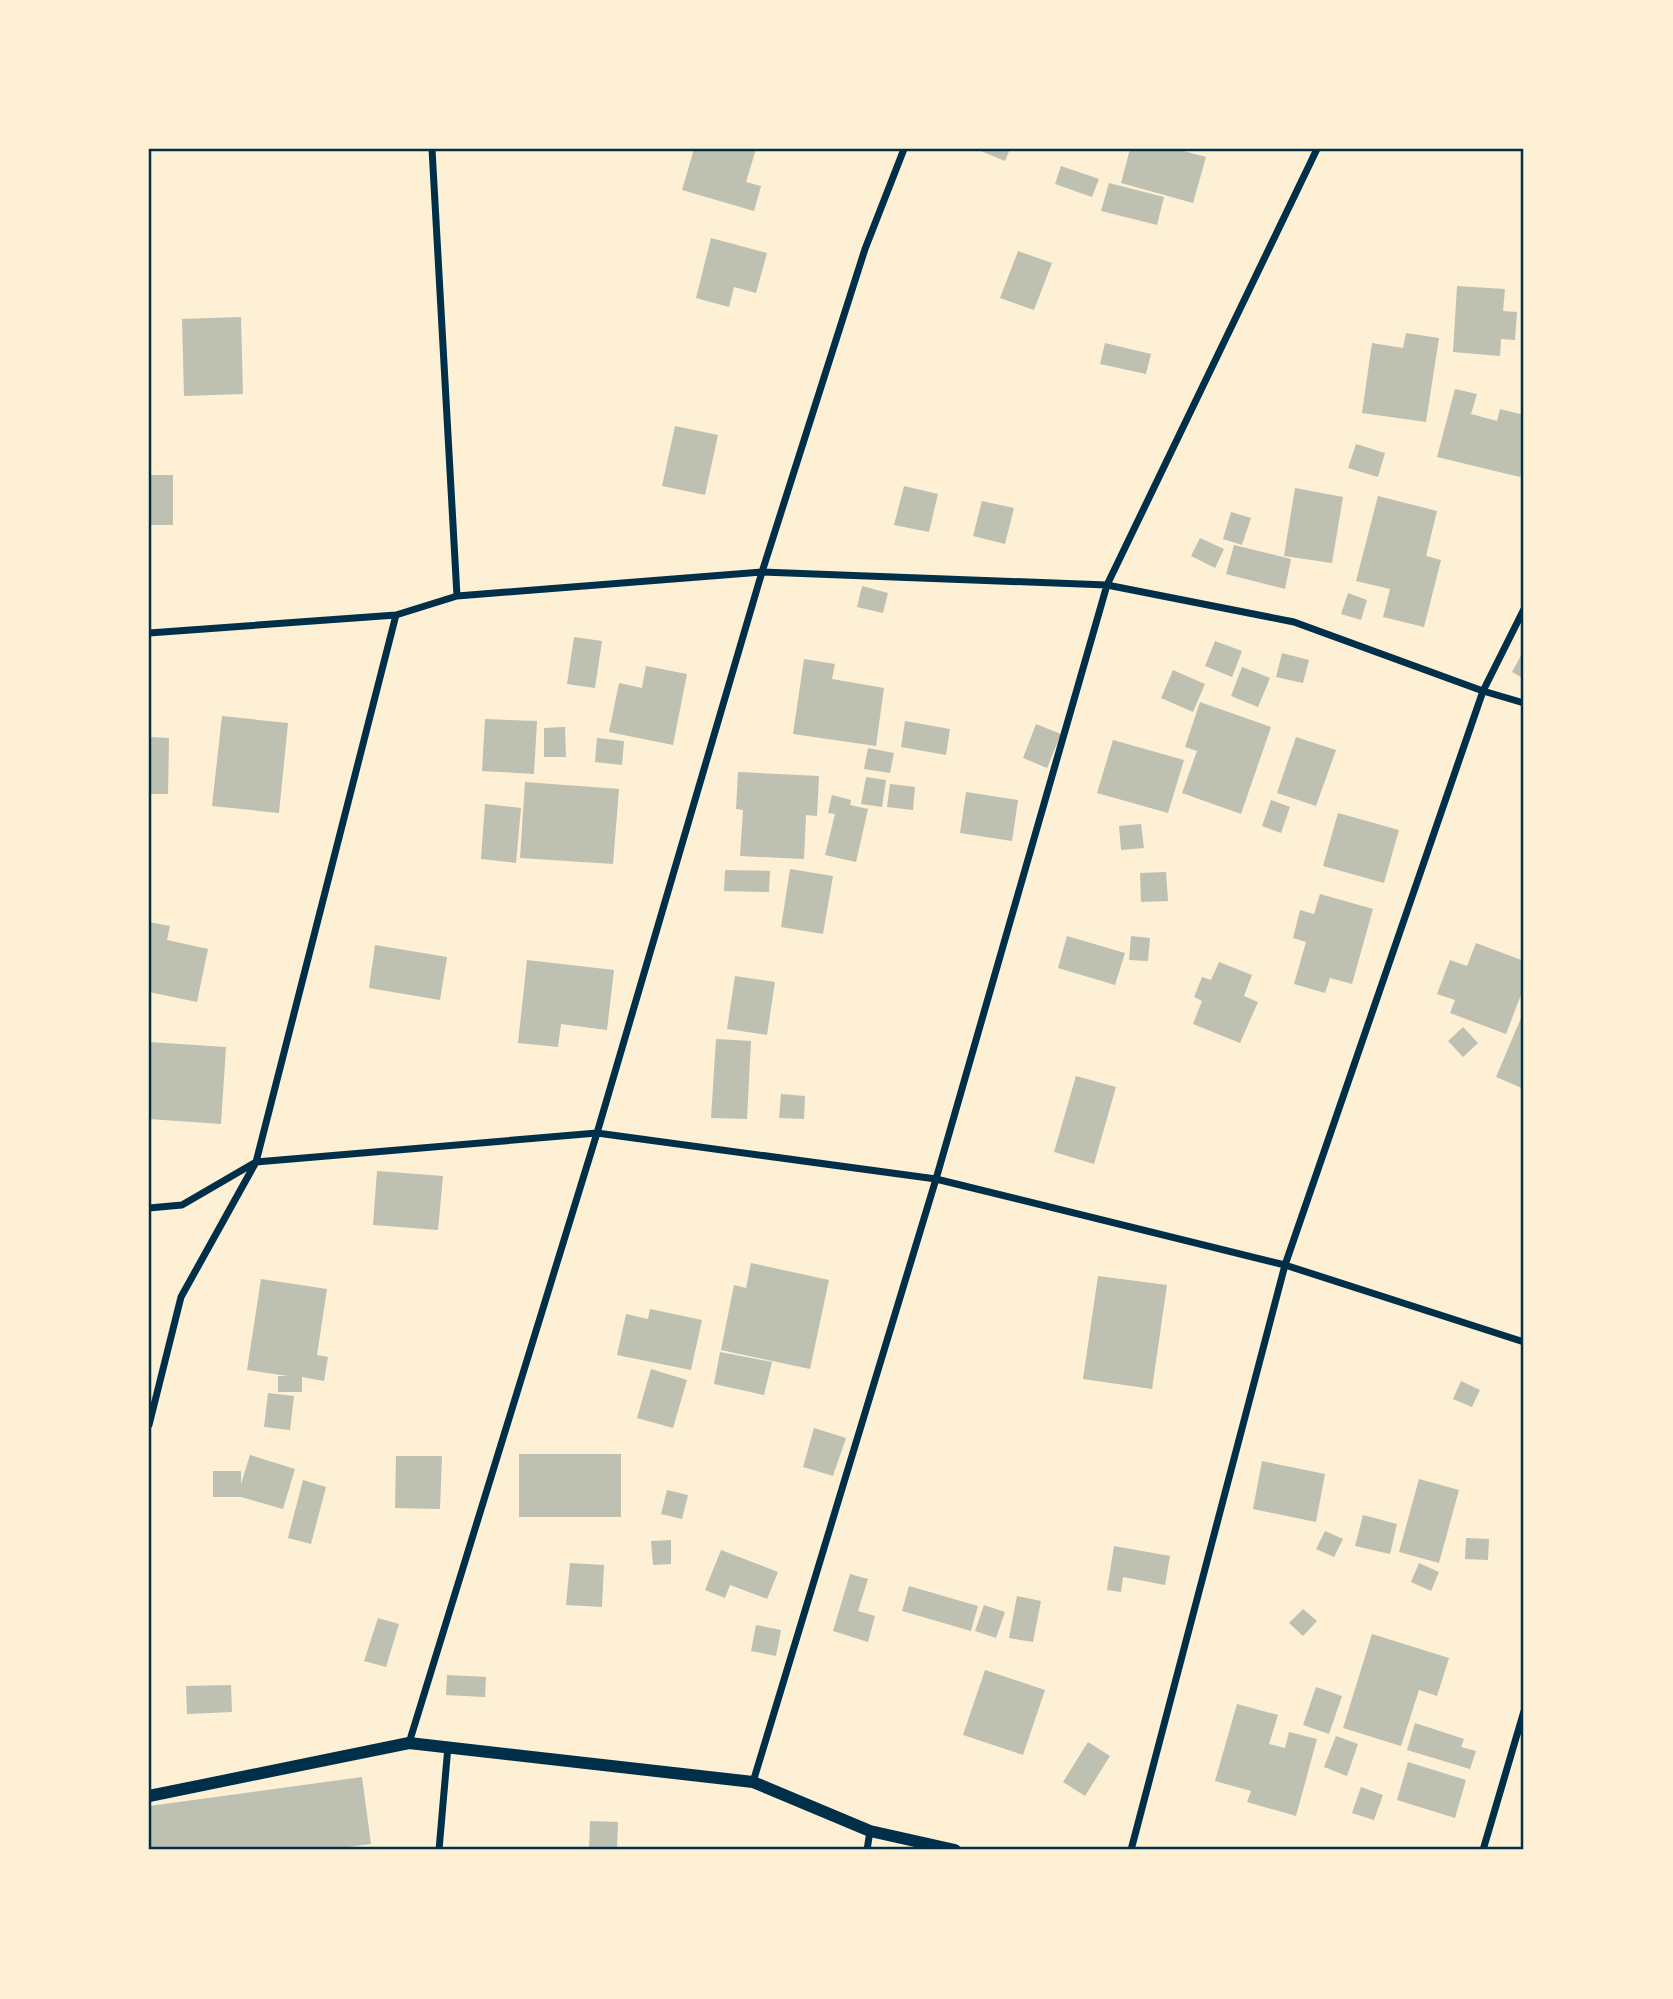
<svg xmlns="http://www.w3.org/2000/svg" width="1673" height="1999" font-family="'Roboto Condensed',sans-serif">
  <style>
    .building { fill: #bec0b2 }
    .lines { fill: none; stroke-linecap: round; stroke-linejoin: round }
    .minor { stroke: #003049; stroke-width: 7 }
    .tertiary { stroke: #003049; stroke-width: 12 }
    .neatline { fill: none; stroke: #003049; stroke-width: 2.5 }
  </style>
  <rect width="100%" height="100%" fill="#fdf0d5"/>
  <path class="building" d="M694,149H756L746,182L761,186L754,211L682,190Z
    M976,149H1010L1005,161Z
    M1130,149H1176L1206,157L1193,203L1121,183Z
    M1061,166L1099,179L1092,197L1055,184Z
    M1109,183L1164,197L1157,225L1101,211Z
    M711,238L767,253L756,293L734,287L729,307L696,298Z
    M1018,251L1052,263L1034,310L1000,298Z
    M1457,286L1505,289L1503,311L1517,312L1515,340L1501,339L1500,356L1453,352Z
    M241,317L243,394L184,396L182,319Z
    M1406,333L1439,338L1426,422L1362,413L1372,343L1403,348Z
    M1105,343L1151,354L1146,374L1100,364Z
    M1455,389L1477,394L1471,414L1497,421L1500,409L1524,415V462L1520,477L1437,457Z
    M675,426L718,435L705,495L662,486Z
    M1356,444L1385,453L1378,477L1348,468Z
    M149,475H173V525H149Z
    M904,486L938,494L929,532L894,525Z
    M1295,488L1343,497L1332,563L1284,556Z
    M1378,496L1437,511L1426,556L1441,560L1424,627L1383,617L1390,589L1356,581Z
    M982,501L1014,508L1005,544L973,536Z
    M1231,512L1251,518L1242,545L1223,539Z
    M1200,538L1224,549L1215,568L1191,556Z
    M1234,545L1291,559L1285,589L1226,574Z
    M862,586L888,593L883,613L857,607Z
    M1348,593L1367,600L1361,620L1341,614Z
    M574,637L602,641L595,688L567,684Z
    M1215,641L1242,651L1232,677L1205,666Z
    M1524,650V679L1512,672Z
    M1282,653L1309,660L1303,683L1276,677Z
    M804,659L835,664L832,679L884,688L876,746L793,734Z
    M646,666L687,674L673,745L609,732L619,683L642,688Z
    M1242,667L1270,678L1258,707L1231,696Z
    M1173,670L1205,684L1193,712L1161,698Z
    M1200,702L1271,727L1241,814L1182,793L1197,751L1185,747Z
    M222,716L288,723L279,813L212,806Z
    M485,719L537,721L534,774L482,771Z
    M905,721L950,729L946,755L901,747Z
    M1036,724L1061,734L1047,768L1023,758Z
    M565,727L566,757H544V728Z
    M149,737L169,738L168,794H149Z
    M1296,737L1336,750L1316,806L1277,793Z
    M597,738L624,741L622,765L595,762Z
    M1113,740L1184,760L1168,813L1097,793Z
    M868,748L894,753L890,773L864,769Z
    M738,772L819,776L817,816L806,815L804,859L740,856L743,810L736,809Z
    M866,777L886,780L882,807L861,804Z
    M525,782L619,789L613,864L520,858Z
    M890,784L915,787L913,810L887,807Z
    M966,792L1018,800L1012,841L960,833Z
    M832,795L851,800L850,805L868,809L856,862L825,855L835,814L828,813Z
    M1271,800L1290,807L1281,833L1262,826Z
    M485,804L521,808L516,863L481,859Z
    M1338,813L1399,830L1384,883L1323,866Z
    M1141,824L1144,848L1121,850L1119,826Z
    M790,869L833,876L823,934L781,927Z
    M725,870L770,871L769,892L724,891Z
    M1166,872L1168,901L1141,902L1140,873Z
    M1320,894L1373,909L1352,984L1330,978L1325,993L1294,984L1306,942L1293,938L1300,910L1314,914Z
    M149,922L170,926L167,940L208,949L197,1002L149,992Z
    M1067,936L1125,953L1115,985L1058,968Z
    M1131,936L1150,938L1148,961L1129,960Z
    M1476,943L1524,961V987L1506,1034L1450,1013L1455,1000L1437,994L1450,960L1467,966Z
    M375,945L447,957L440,1000L369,988Z
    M527,960L614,970L607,1030L561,1024L558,1047L518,1043Z
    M1219,962L1252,975L1244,996L1258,1002L1240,1043L1193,1024L1202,1001L1194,997L1202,977L1211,980Z
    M735,976L775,982L767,1035L727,1029Z
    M1524,1011V1089L1496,1077Z
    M1463,1027L1478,1043L1463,1057L1448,1041Z
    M716,1039L751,1041L747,1119L711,1118Z
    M149,1042L226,1047L221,1124L149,1119Z
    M1076,1076L1116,1087L1094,1164L1054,1152Z
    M781,1094L805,1096L804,1119L779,1118Z
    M377,1171L443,1176L438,1230L373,1225Z
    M751,1263L829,1280L810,1369L721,1350L734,1285L746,1288Z
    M1098,1276L1167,1285L1152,1389L1083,1379Z
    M261,1279L327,1289L317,1355L328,1357L324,1381L302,1377V1392H278V1376H288L247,1370Z
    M650,1309L702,1320L691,1370L617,1355L626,1314L648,1319Z
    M720,1352L772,1362L764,1395L714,1384Z
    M651,1369L687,1380L673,1428L637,1418Z
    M1461,1381L1480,1390L1472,1407L1453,1399Z
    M268,1393L294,1396L290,1430L264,1427Z
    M814,1428L846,1438L833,1476L803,1467Z
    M519,1454H621V1517H519Z
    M250,1455L295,1469L283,1509L241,1497H213V1471H241V1484Z
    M396,1456H442L440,1509L395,1508Z
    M1262,1461L1325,1474L1316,1522L1253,1509Z
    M1419,1479L1459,1490L1439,1563L1399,1552Z
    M303,1480L326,1487L311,1544L288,1538Z
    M667,1490L688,1495L682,1519L661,1514Z
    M1363,1515L1397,1524L1390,1554L1355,1546Z
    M1325,1531L1343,1539L1334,1557L1316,1549Z
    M1466,1538L1489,1539L1488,1560L1465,1559Z
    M671,1540V1564L653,1565L651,1541Z
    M1114,1546L1170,1556L1165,1585L1123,1577L1121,1592L1107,1590Z
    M721,1550L778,1572L767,1599L730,1585L725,1598L705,1590Z
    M570,1563L604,1565L602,1607L566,1605Z
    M1419,1563L1439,1572L1431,1591L1411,1582Z
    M850,1574L868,1579L858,1611L875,1616L868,1642L833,1631Z
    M909,1586L978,1606L971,1631L902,1611Z
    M1017,1596L1041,1601L1033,1642L1009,1638Z
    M984,1605L1005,1612L996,1638L975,1631Z
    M1303,1609L1317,1621L1303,1636L1289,1623Z
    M378,1618L399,1624L386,1667L364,1661Z
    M756,1625L781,1630L776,1656L751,1651Z
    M1372,1634L1449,1658L1437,1696L1419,1690L1401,1746L1343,1728Z
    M985,1670L1045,1690L1023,1755L963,1735Z
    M447,1675L486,1677L485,1697L446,1695Z
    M231,1685L232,1712L187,1714L186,1686Z
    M1316,1687L1342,1696L1329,1734L1303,1725Z
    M1237,1704L1278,1715L1269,1744L1285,1748L1289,1732L1317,1739L1296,1816L1247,1802L1251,1791L1215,1781Z
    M1415,1723L1464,1739L1461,1747L1476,1751L1470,1769L1407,1750Z
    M1336,1736L1358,1744L1347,1776L1324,1767Z
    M1088,1742L1110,1756L1085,1796L1063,1782Z
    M1408,1762L1466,1780L1455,1818L1397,1800Z
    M362,1777L371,1844L323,1850H149V1806Z
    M1361,1787L1383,1795L1374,1820L1352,1813Z
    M590,1821L618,1822L617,1850H589Z"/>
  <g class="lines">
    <path class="minor" d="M432,149L457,596
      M149,633L396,615L457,596L762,572L1107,585L1294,622L1483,691L1524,703
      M149,1208L182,1205L256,1162L597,1133L936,1179L1285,1265L1524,1342
      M149,1425L181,1297L256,1162L396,615
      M409,1743L597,1133L762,572L865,249L904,149
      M753,1782L936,1179L1107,585L1317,149
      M439,1850L448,1746
      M867,1850L870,1831
      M1131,1850L1285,1265L1483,691L1524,609
      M1483,1850L1524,1711"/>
    <path class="tertiary" d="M149,1796L409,1743L753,1782L870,1831L955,1850"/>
  </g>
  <rect width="1673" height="1999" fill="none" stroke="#fdf0d5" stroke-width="301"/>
  <rect x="150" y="150" width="1372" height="1698" class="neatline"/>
</svg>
